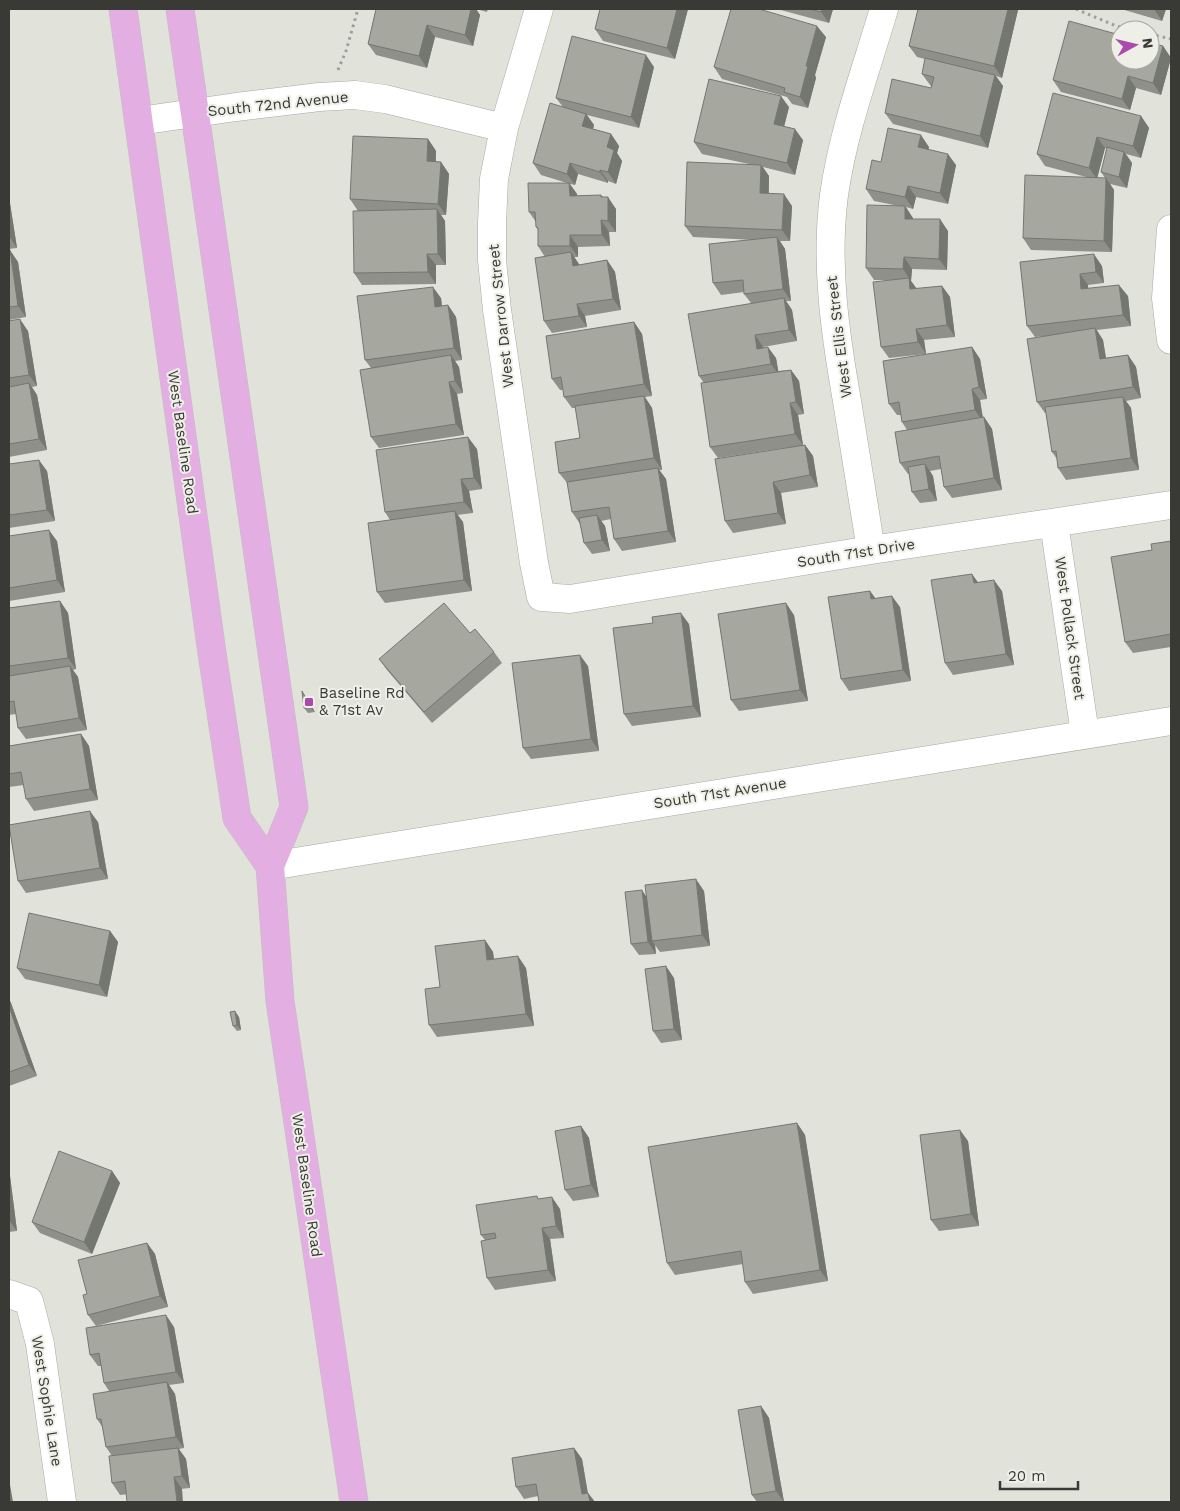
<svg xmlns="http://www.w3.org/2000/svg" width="1180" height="1511" font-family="'Work Sans',sans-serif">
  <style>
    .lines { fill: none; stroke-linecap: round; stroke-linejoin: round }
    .minor-casing { stroke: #a7a9a1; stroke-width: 29 }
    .major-casing { stroke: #c0c0bf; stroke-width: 29 }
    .path { stroke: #9d9e98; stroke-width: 3; stroke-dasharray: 2.5 4; stroke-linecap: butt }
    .minor { stroke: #fff; stroke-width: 28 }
    .major { stroke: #e3afe2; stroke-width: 28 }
    .wall { fill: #8f908a; fill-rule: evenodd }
    .shaded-wall { fill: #747670 }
    .building { fill: #a6a8a0; stroke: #747670 }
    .poi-dot { fill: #ad48ac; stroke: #eef0e8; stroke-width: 2 }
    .labels { text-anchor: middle; stroke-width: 4; stroke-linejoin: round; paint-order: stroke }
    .street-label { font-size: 15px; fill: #393936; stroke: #eef0e8 }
    .poi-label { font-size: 15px; fill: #393936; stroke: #eef0e8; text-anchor: start }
  </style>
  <rect width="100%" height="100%" fill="#e1e3db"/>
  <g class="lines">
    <defs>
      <path id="minor" d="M539,9L504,128L494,179L492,223V260L497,310L534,563L541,597L570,599L871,550L1171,505
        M139,121L236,107L319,97L355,95L385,99L504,128
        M1171,229L1166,298L1171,340
        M1054,523L1085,734
        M871,550C863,501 855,451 847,401C835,333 825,264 834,195C843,131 866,70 884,9
        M270,866L1171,721
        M9,1294L29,1301L40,1344L62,1502"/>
      <path id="major" d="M123,9L212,653L237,818L270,866
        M180,9L294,807L270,866L280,1001L354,1502"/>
    </defs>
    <use href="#minor" class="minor-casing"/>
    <use href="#major" class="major-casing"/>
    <path class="path" d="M1076,9L1116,26L1133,30
      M1150,34L1171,39
      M338,70L346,51L358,9"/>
    <use href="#minor" class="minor"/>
    <use href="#major" class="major"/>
  </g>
  <path class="wall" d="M471,9H476L480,15L473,46L435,37L427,68L376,55L368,44Z
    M476,9H488L487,12Z
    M595,9H688L675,59L603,41L595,29L600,10Z
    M777,9H833L829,23Z
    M918,9H1018V10L1002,78L996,76L1003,86L988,148L893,124L885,113L931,88V86L930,85L922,74L925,59L917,57L909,46Z
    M1121,9H1166L1162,21Z
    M826,37L815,75L816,78L808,108L792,104L787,97L722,79L714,67Z
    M1163,46L1171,58L1161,95L1136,88L1130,110L1061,92L1053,80Z
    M654,67L639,128L587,115L594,125L593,129L611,134L619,146L617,153L622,161L616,184L608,181V183L578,174L575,185L570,184L577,194V196L601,195L616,209V232H609L610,246L578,247V257H574L579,265L607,260L615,272L621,310L585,316L587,327L552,333L544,321L545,257L538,246V230L536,227V222L529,212L567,183L541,175L533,163L563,107L556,98Z
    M789,107L784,126L803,140L795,175L763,167L769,176V194L792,206L790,241H780L785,249L791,301H786L792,310L797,341L763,347V348L776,358L778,371L791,370L799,381L804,414L798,415L803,445H805L813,456L818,487L781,493L786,524L733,533L725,521L791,447L718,458L710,447L704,383L699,376L751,303L744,294V292L721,295L713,283L755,240L693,237L685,226L749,164L702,154L694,142Z
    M1141,116L1149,128L1141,158L1126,154L1132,163L1127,188L1110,184L1114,190L1112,252L1031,250L1023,238L1090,178L1045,166L1037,154ZM1105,148L1107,149L1101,172L1105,178H1097Z
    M428,139L436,151V162H441L449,174L446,215H441L445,221L446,265H436V284L362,285L354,273L358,211L350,199Z
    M929,147L928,149L956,165L948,204L916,197L913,209L906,207L913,219L948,231L947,270L912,269L911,281L916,289L942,286L950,297L955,337L924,340L926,354L889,358L881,347L890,280H874L866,268L899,206L874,201L866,189L881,162Z
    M9,197L17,248L9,249Z
    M9,250L18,262L26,317L9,320Z
    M1020,262L1102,266L1104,283L1088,285V288L1128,296L1131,326L1097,330L1103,340L1106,358L1128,355L1136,367L1141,398L1126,401L1131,408L1139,470L1066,480L1058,468L1057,459L1052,452L1046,413H1045L1037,402L1044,336L1035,337L1027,326Z
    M441,298L442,306L448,305L456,317L462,360L455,361L459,367L463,393L457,394L464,435L379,448L371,437V368L365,360Z
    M9,321L28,331L37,386L32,387L37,395L47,450L9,457Z
    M634,322L642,334L652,396L645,397L652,408L662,470H659L666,479L676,542L622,551L614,539L611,519L601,521L605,526L610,551L592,554L584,543L580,524L572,512L568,484L559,473L580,438L576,408H572L564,397L563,390H560L552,379Z
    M972,347L980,359L987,399L980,400L983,417H984L992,429L1002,490L952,498L944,487L941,469L930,471L933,476L937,501L920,503L912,492L909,474H908L900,463L907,430L902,422L901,415H897L889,404Z
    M477,449L482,489L469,491L473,513L457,515L463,522L472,591L385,603L377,592L390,520L385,512Z
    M9,464L47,471L55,521L9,528Z
    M9,536L57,541L65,592L9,601Z
    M1171,541V647L1133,653L1125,642L1152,550Z
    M870,591L875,598L900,607L911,681L849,691L841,679Z
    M1002,591L1014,665L953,675L945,663Z
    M60,601L68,613L76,669L73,670L78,677L87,730L26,739L18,728L16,714L9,715V608Z
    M794,615L808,701L739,711L731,700Z
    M689,624L701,717L632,726L624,714Z
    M470,633L494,652L502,663L432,723L387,670L379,659Z
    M588,666L599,751L531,759L523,748Z
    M306,697L315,712L308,713L304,708Z
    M81,734L89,746L98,800L34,811L26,799L24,785L9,787V746Z
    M98,822L108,879L26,893L18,881Z
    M704,891L710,946L660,952L655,945L656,954L639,955L631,944L647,897Z
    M110,931L118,942L107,997L25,979L17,968Z
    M485,940L493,952L494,959L526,968L534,1026L437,1037L429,1025L440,987Z
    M674,978L682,1040L661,1043L653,1031Z
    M9,999L11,1003L37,1076L9,1086Z
    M239,1017L241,1030L237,1031L233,1026Z
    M797,1123L805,1135L828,1281L753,1294L745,1282L743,1264L675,1275L667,1263Z
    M581,1126L589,1138L599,1197L573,1201L565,1190Z
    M968,1141L979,1226L939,1231L931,1220Z
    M112,1171L120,1183L92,1254L40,1233L32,1222Z
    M9,1175L10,1176L17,1231L9,1232Z
    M539,1199L560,1209L564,1238L550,1239L556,1281L495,1290L487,1278L485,1240L481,1235Z
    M147,1243L155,1254L168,1307L96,1326L174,1327L184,1383L169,1385L175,1394L184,1448L179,1449L186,1459L190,1488L120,1495L112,1483V1456L106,1447L103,1428L97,1419L109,1391L104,1383L101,1366H98L90,1355L96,1326L88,1315L87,1294Z
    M761,1406L769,1418L784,1502H757L752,1495Z
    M574,1448L582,1459L588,1493L595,1502H539L538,1496L524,1499L516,1487Z"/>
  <path class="shaded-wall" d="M471,9H476L480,15L473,46L465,35Z
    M677,9H688L675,59L667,48Z
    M822,9H833L829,23L821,12Z
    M1008,9H1018V10L1002,78L994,66Z
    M1154,9H1166L1162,21Z
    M427,25L435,37L427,68L419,56Z
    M817,26L826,37L815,75L816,78L808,108L800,97L806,66Z
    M1163,46L1171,58L1161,95L1153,83Z
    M646,55L654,67L639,128L631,117Z
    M995,75L1003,86L988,148L980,136Z
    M1128,76L1136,88L1130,110L1122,99Z
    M781,96L789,107L782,135L774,124Z
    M586,114L594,125L591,137L582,126Z
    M1141,116L1149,128L1141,158L1133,146Z
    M795,129L803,140L795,175L787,163Z
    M611,134L619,146L617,153L622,161L616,184L608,172L607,147Z
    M921,135L929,147L926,159L918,147Z
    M1097,137L1105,148L1097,179L1089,168Z
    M428,139L436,151L435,173L427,161Z
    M1124,152L1132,163L1127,188L1119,177Z
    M948,154L956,165L948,204L940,193Z
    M441,162L449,174L446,215L438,204Z
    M570,163L578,174L575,185L567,174Z
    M761,165L769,176L768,205L760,193Z
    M600,170L608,181V183L600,172Z
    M1106,178L1114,190L1112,252L1104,241Z
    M569,183L577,194L578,207L570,196Z
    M908,186L916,197L913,209L905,197Z
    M784,194L792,206L790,241L782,230Z
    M601,195L608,206V197L616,209V232L608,221Z
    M9,197L17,248L9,236Z
    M905,206L913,218V230L905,219Z
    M437,209L445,221L446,265L438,254Z
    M940,219L948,231L947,270L939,259Z
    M601,220L609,232L610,246L602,235Z
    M570,235L578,247V257L570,246Z
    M777,237L785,249L791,301L783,289Z
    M10,250L18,262L26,317L18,306Z
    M571,252L579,264L581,277L573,266Z
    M427,254L436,265V284L428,272Z
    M1094,254L1102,266L1104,283L1096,272Z
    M904,257L912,269L911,281L903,269Z
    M607,260L615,272L621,310L613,299Z
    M1080,274L1088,285L1089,300L1081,289Z
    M909,278L917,289H910Z
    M1119,285L1128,296L1131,326L1123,315Z
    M942,286L950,297L955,337L947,325Z
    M433,287L441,298L443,318L435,307Z
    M784,298L792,310L797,341L789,330Z
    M577,304L585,316L587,327L579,316Z
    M448,305L456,317L462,360L454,348Z
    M20,319L28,331L37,386L29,375Z
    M634,322L642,334L652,396L644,384Z
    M1095,328L1103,340L1108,371L1100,359Z
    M916,329L924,340L926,354L918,342Z
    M755,335L763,347L765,360L757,349Z
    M768,347L776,358L779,375L771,364Z
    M972,347L980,359L987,399L979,387Z
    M451,355L459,367L463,393L455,381Z
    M1128,355L1136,367L1141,398L1133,387Z
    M791,370L799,381L804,414L796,402Z
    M449,382L457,394L464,435L456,424Z
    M29,383L37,395L47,450L39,439Z
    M972,389L980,400L983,422L975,410Z
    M644,396L652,408L662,470L654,458Z
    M1123,397L1131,408L1139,470L1131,458Z
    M790,403L798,415L803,445L795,434Z
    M984,417L992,429L1002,490L994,478Z
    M468,437L477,449L482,489L474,478Z
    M805,445L813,456L818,487L810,475Z
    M39,460L47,471L55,521L47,510Z
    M925,464L933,476L937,501L929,489Z
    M658,468L666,479L676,542L668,531Z
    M461,479L469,491L473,513L464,502Z
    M773,482L781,493L786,524L778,513Z
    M455,511L463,522L472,591L464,580Z
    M597,515L605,526L610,551L602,540Z
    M49,530L57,541L65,592L57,580Z
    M972,574L980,585L974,583Z
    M994,580L1002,591L1014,665L1006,654Z
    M870,591L878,602L871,599Z
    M892,596L900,607L911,681L903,670Z
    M60,601L68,613L76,669L68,658Z
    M786,603L794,615L808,701L800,690Z
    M681,613L689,624L701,717L693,706Z
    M580,655L588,666L599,751L591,739Z
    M70,666L78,677L87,730L79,718Z
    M302,691L306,697L315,712L310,707Z
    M81,734L89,746L98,800L90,789Z
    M90,811L98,822L108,879L100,868Z
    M696,879L704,891L710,946L702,935Z
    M642,890L650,902L652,941L655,945L656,954L648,942Z
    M110,931L118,942L107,997L99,985Z
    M485,940L493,952L495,971L487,960Z
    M518,956L526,968L534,1026L526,1014Z
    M666,966L674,978L682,1040L674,1029Z
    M9,999L11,1003L37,1076L29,1065L9,1006Z
    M235,1011L239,1017L241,1030L237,1025Z
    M797,1123L805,1135L828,1281L820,1270Z
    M581,1126L589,1138L599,1197L591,1185Z
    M960,1130L968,1141L979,1226L971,1214Z
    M112,1171L120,1183L92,1254L84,1242Z
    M9,1175L10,1176L17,1231L9,1220Z
    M552,1197L560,1209L564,1238L556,1226Z
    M542,1228L550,1239L556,1281L548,1270Z
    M147,1243L155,1254L168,1307L160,1296Z
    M166,1315L174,1327L184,1383L176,1372Z
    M167,1382L175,1394L184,1448L176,1437Z
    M761,1406L769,1418L784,1502L776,1491Z
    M178,1448L186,1459L190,1488L182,1476Z
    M574,1448L582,1459L589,1502L582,1494Z
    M174,1477L182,1489L183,1502H177Z
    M9,1479L13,1502H9Z
    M588,1493L595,1502H590Z"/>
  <path class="building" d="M376,9H471L465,35L427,25L419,56L368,44Z
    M600,9H677L667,48L595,29Z
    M731,9H759L817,26L806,66H808L800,97L784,92L785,88L714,67Z
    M809,9H822L821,12Z
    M918,9H1008L994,66L909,46Z
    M1069,21L1120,35V60H1150V43L1163,46L1153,83L1128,76L1122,99L1053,80Z
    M572,36L646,55L631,117L556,98Z
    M925,58L995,75L980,136L885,113L892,79L931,88L934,77L922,74Z
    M709,79L781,96L774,124L795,129L787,163L694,142Z
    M1053,93L1141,116L1133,146L1097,137L1089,168L1037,154Z
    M550,103L586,114L582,126L611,134L607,147L614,150L608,172L600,170V172L570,163L567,174L533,163Z
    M888,128L921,135L918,147L948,154L940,193L908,186L905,197L866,189L872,160L881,162Z
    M353,136L428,139L427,161L441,162L438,204L350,199Z
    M1107,147L1124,152L1119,177L1101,172Z
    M687,162L761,165L760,193L784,194L782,230L685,226Z
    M1025,175L1106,178L1104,241L1023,238Z
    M528,183H569L570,196L601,195V197H608V221L601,220L602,235H570V246H538V228L536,227L535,212H529Z
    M867,205L905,206V219H940L939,259L904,257L903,269L866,268Z
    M437,209L438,254H427L428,272L354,273L353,211Z
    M777,237L783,289L744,294L743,280L713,283L709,244Z
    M9,250H10L18,306L9,307Z
    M571,252L573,266L607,260L613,299L577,304L579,316L544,321L535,258Z
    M1094,254L1096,272L1080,274L1081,289L1119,285L1123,315L1027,326L1020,262Z
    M909,278L910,289L942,286L947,325L916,329L918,342L881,347L873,282Z
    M433,287L435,307L448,305L454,348L365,360L357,296Z
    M784,298L789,330L755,335L757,349L768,347L771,364L699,376L688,314Z
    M20,319L29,375L9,378V321Z
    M634,322L644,384L564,397L561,377L552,379L546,336Z
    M1095,328L1100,359L1128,355L1133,387L1037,402L1027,339Z
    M972,347L979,387L972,389L975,410L902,422L899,402L889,404L883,361Z
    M451,355L455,381L449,382L456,424L371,437L360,370Z
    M791,370L796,402L790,403L795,434L710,447L701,383Z
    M29,383L39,439L9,444V387Z
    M644,396L654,458L559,473L555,442L580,438L575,406Z
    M1123,397L1131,458L1058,468L1056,451L1052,452L1045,407Z
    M984,417L994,478L944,487L939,456L900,463L895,432Z
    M468,437L474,478L461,479L464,502L385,512L376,450Z
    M805,445L810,475L773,482L778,513L725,521L715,459Z
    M39,460L47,510L9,515V464Z
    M925,464L929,489L912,492L908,467Z
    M658,468L668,531L614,539L609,507L572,512L567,482Z
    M455,511L464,580L377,592L368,523Z
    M597,515L602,540L584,543L579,518Z
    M49,530L57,580L9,588V536Z
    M1171,541V634L1125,642L1111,557L1152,550L1151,544Z
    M972,574L974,583L994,580L1006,654L945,663L931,580Z
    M870,591L871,599L892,596L903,670L841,679L828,597Z
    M60,601L68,658L9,666V608Z
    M444,603L470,633L475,629L494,652L424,712L379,659Z
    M786,603L800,690L731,700L718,614Z
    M681,613L693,706L624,714L613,628L653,623L652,617Z
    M580,655L591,739L523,748L512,663Z
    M70,666L79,718L18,728L14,701L9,702V676Z
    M302,691L310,707L304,708Z
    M81,734L90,789L26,799L21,772L9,774V746Z
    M90,811L100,868L18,881L9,825Z
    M696,879L702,935L652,941L645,885Z
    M642,890L648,942L631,944L625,892Z
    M29,913L110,931L99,985L17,968Z
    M485,940L487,960L518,956L526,1014L429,1025L425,989L440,987L435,946Z
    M666,966L674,1029L653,1031L645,969Z
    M9,1006L29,1065L9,1072Z
    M235,1011L237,1025L233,1026L230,1012Z
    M797,1123L820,1270L745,1282L741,1251L667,1263L648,1147Z
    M581,1126L591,1185L565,1190L555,1131Z
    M960,1130L971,1214L931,1220L920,1135Z
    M59,1151L112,1171L84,1242L32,1222Z
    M537,1196L538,1199L552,1197L556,1226L542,1228L548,1270L487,1278L481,1241L496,1238L495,1233L481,1235L476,1205Z
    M147,1243L160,1296L88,1315L83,1295L87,1294L78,1260Z
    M166,1315L176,1372L104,1383L99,1353L90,1355L86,1328Z
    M167,1382L176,1437L106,1447L101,1419H97L93,1394Z
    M761,1406L776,1491L752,1495L738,1410Z
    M178,1448L182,1476L174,1477L177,1502H127L125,1481L112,1483L109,1456Z
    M574,1448L582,1494L588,1493L590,1502H539L536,1484L516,1487L512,1458Z"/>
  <rect class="poi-dot" x="304" y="697" width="10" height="10" rx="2.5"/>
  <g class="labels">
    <g class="street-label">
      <text transform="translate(278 104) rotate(-6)" y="5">South 72nd Avenue</text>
      <text transform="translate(501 316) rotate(-96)" y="5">West Darrow Street</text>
      <text transform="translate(839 337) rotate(-97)" y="5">West Ellis Street</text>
      <text transform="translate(183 442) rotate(82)" y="5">West Baseline Road</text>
      <text transform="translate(856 553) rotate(-9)" y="5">South 71st Drive</text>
      <text transform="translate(1070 628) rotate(82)" y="5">West Pollack Street</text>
      <text transform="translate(720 793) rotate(-9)" y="5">South 71st Avenue</text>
      <text transform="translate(307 1185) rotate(82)" y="5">West Baseline Road</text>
      <text transform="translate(47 1401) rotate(81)" y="5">West Sophie Lane</text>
    </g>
    <g class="poi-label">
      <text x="319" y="698">Baseline Rd<tspan x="319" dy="17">&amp; 71st Av</tspan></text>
    </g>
  </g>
  <rect width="1180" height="1511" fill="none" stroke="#393936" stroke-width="20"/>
  <g transform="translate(1135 45) rotate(82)"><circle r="24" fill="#eef0e8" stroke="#a6a7a1"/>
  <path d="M0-4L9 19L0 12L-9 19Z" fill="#ad48ac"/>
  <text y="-8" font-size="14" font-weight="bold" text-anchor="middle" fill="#393936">N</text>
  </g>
  <path d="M1000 1481v8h78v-8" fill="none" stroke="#393936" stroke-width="2.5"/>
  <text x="1008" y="1481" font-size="15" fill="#393936" stroke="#eef0e8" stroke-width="4" paint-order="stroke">20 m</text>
</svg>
